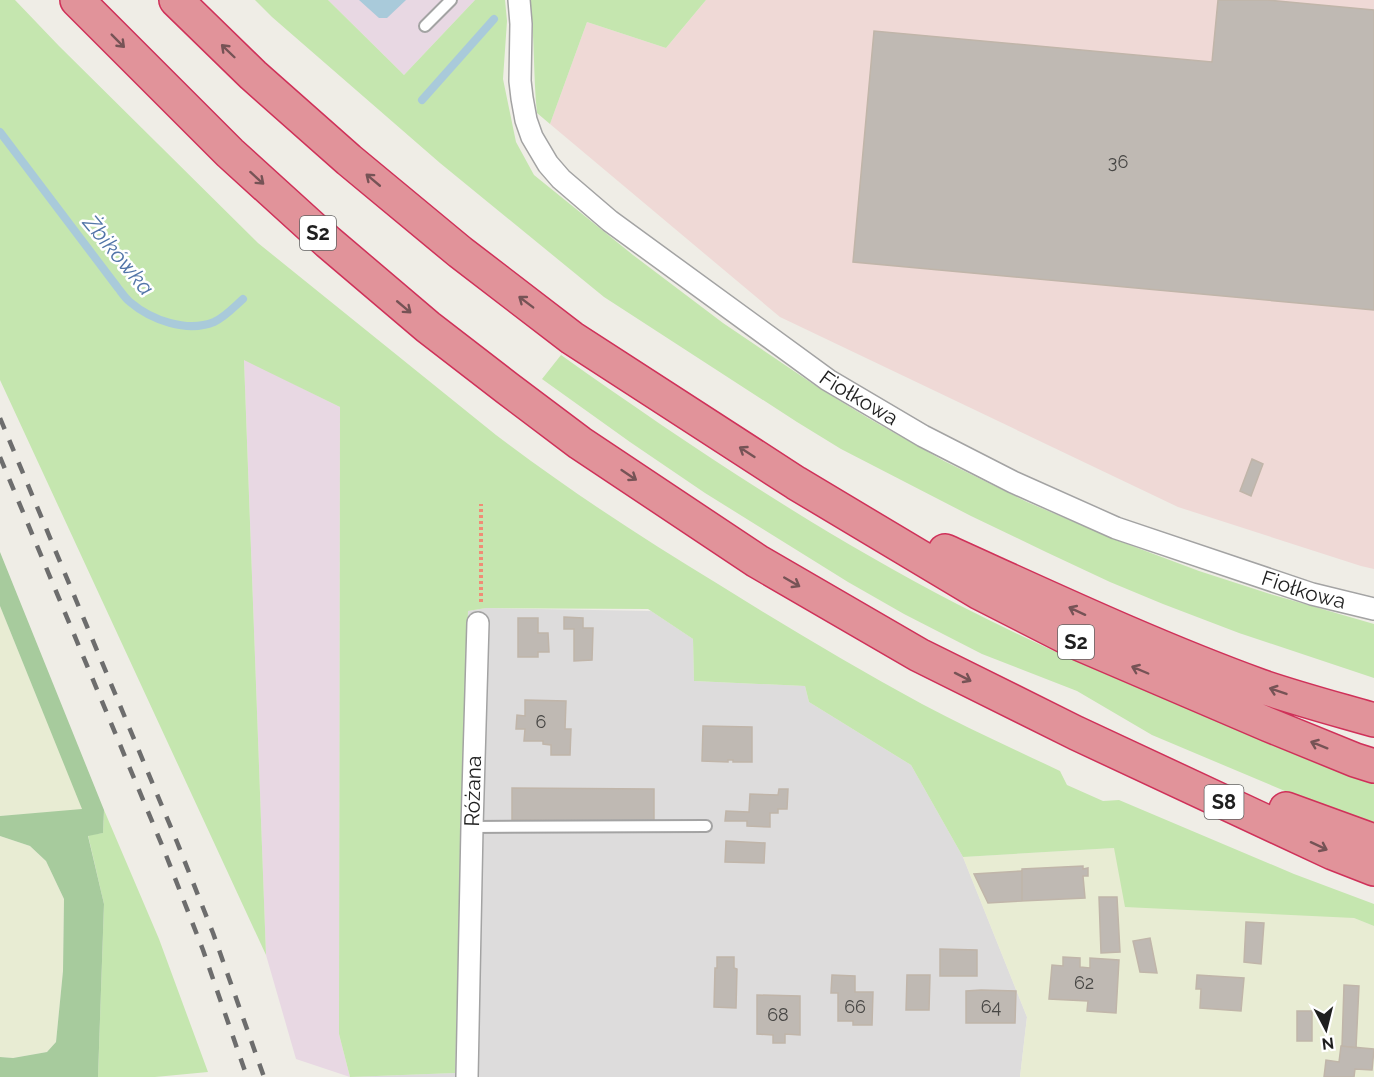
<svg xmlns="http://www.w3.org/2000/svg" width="1374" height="1077" font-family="Raleway,sans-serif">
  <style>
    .residential { fill: #dddcdc }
    .commercial { fill: #efd9d6 }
    .industrial { fill: #e8d8e3 }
    .farmland { fill: #e8ecd3 }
    .grass { fill: #c5e6af }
    .forest { fill: #a7cb9d }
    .water { fill: #a9cada }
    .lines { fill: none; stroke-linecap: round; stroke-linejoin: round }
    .stream { stroke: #a9cada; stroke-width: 8 }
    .building { fill: #bfb9b3; stroke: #c0b5a9; stroke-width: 1.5 }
    .lane-casing { stroke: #a3a3a3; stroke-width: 14 }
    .street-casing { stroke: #a3a3a3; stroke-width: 24 }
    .highway-casing { stroke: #cf3159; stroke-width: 36 }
    .path { stroke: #f08d76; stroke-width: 4; stroke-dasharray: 3 3; stroke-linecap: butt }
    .lane { stroke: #fff; stroke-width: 10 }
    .street { stroke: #fff; stroke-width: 21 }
    .highway { stroke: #e1939a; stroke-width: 33 }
    .rail { stroke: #6d6d6d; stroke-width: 4.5; stroke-dasharray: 12 12; stroke-linecap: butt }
    .oneway { stroke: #765356 }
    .labels { text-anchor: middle; stroke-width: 5; stroke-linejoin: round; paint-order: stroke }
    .number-label { font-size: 18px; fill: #474644 }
    .shield { fill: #fff; stroke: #626262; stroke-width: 1.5 }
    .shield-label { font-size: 20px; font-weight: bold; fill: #1f1f1f }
    .street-label { font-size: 21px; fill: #1f1f1f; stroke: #fff }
    .water-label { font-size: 22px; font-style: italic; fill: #5275a8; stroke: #fff }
  </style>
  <rect width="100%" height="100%" fill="#efede6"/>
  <path class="residential" d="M486,608L651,611L693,639L694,681L805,686L809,702L911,765L963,857L1027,1017L1020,1077H350L455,1073L468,611Z"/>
  <path class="commercial" d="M706,0H1374V569L1361,566L1178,507L780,317L550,124L587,22L666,48Z"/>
  <path class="industrial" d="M328,0H475L404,75Z
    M244,359L340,407L339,1034L350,1077L296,1059L266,955Z"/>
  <path class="farmland" d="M0,606L83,810L0,816Z
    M0,836L30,846L46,861L64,899L63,971L56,1042L47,1052L13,1058L0,1057Z
    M1114,848L1354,918L1374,926V1077H1020L1027,1017L963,857Z"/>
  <path class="grass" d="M0,0H15L59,46L258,243L496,435C567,489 642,538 718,584C785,626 852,666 922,704C967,728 1014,749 1060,771L1067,785L1103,801L1119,800L1294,874L1374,904V926L1354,918L1125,907L1114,848L963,857L911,765L809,702L805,686L694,681L693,639L648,609L486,608L468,611L455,1073L350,1077L339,1034L340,407L244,360L266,955L0,380Z
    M255,0H328L404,75L475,0H505L507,21L503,79L516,142L534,175L633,255L723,323L819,388L868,418L944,461L1027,502L1119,541L1199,571L1270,594L1374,624V678L1239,633L1163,604L1110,582L1046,552L971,516L841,449L797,422L604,297L440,163L272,17Z
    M530,0H706L666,48L587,22L550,124L537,113C533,75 535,37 530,0Z
    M561,355C688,445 818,532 957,604C1091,673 1233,727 1374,781V824L1311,802L1152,735L1077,691L982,654L904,614L848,582L705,493L630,442L542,379Z
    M104,810L159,939L208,1072L155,1077H98L104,904L88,835L103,833Z"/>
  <path class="forest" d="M0,552L104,810L103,833L88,836L104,904L98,1077H0V1057L13,1058L47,1052L56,1042L63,971L64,899L46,861L30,846L0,836V816L82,809L0,606Z"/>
  <path class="water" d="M359,0H406L387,18H379Z"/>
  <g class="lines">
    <path class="stream" d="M422,100L494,19
      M0,132L118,288C122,293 125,298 130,302C151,320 187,333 214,322C225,317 234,307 243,299"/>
  </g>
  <path class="building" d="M1218,0H1267L1374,10V310L853,262L874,31L1212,62Z
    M1252,459L1263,464L1251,496L1240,491Z
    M564,617L583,618V628H593L592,660L574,661V629H564Z
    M518,618H538V633H548L549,652H538V657H518Z
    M525,700L566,701L565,729H571L570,755H551V745L543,744V741H524L525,729H516L517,715L525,716Z
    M703,726L752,727V762H733V760H728V762L702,761Z
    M512,788L654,789V822L512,820Z
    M779,789H788L787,809H778V813H770V827L747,826V821H725L726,811L749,812L750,794L778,795Z
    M726,841L765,843L764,863L725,862Z
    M1083,866V869L1088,868V876H1083L1085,898L1022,901V869Z
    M1022,871V901L988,903L974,874Z
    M1099,897H1117L1120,952L1101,953Z
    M1246,922L1264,923L1261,964L1244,962Z
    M1150,938L1157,973L1140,972L1133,941Z
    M940,949L977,950V976H940Z
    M717,957H734V968L737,969L736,1008L714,1007L715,968H717Z
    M1063,957L1080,958V967L1090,968V958L1119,960L1116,1013L1087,1011L1088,1001L1049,999L1052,965L1063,966Z
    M832,975L855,976V992H873L872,1025H853V1021H838V993H831Z
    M907,975H930L929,1010H906Z
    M1197,975L1244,978L1241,1011L1200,1008L1201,989H1196Z
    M1344,985L1359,986L1356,1048L1342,1046Z
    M981,990L1016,991L1015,1023H966V991Z
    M757,995L800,996V1035L785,1034V1043H773V1035L757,1034Z
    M1297,1011H1312V1041H1297Z
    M1341,1046L1374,1049L1372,1070L1355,1069L1354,1077H1324L1326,1060L1339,1062Z"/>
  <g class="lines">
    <defs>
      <path id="lane" d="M425,26L451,0
        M472,827L706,826"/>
      <g id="street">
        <path id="s1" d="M519,0L521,24L520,81L522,98L526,120L532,137L548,164L561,179L610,221L828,380L923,436L1013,482L1116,528L1312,594L1374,609"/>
        <path id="s2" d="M467,1077L472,827L478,623"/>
      </g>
      <path id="highway" d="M77,0L230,153L328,242L428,327L507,388L580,443L757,561L919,655L1076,733L1333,853L1374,869
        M176,0L253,75L349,160L460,252L572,338L796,483L980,593L1080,644L1269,725L1355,760L1374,766
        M945,551C1049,598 1153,647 1260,686C1298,699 1336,709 1374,720
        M1286,809L1374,841"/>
    </defs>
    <use href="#lane" class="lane-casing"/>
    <use href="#street" class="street-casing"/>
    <use href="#highway" class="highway-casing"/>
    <path class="path" d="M481,602V504"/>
    <use href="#lane" class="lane"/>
    <use href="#street" class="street"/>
    <use href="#highway" class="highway"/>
    <path class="rail" d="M0,418L177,842L213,933L264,1077
      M0,457L164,850L203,950L247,1077"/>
  </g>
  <defs><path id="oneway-shaft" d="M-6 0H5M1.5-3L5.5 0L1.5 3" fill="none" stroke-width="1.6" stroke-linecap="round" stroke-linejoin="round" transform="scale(1.5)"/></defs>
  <g class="oneway">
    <use href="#oneway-shaft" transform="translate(118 41) rotate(45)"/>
    <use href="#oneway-shaft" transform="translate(228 51) rotate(-136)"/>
    <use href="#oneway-shaft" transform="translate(257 178) rotate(42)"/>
    <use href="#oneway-shaft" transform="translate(373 180) rotate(-140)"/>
    <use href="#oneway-shaft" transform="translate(526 302) rotate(-143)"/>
    <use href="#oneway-shaft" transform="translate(404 307) rotate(40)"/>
    <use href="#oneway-shaft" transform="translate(747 452) rotate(-147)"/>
    <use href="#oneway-shaft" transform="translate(629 475) rotate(34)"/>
    <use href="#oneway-shaft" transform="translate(792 582) rotate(30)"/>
    <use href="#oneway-shaft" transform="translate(1077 611) rotate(-155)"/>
    <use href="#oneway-shaft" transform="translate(1140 670) rotate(-157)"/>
    <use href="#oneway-shaft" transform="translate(963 677) rotate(27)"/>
    <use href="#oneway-shaft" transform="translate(1278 691) rotate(-161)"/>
    <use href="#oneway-shaft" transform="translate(1319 745) rotate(-158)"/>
    <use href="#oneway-shaft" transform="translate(1319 846) rotate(25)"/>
  </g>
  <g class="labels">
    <g class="number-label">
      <text x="1118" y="168">36</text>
      <text x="541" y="728">6</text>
      <text x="1084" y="989">62</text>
      <text x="855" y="1013">66</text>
      <text x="991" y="1013">64</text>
      <text x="778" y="1021">68</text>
    </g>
    <g class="shield">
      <rect x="300" y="216" width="36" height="34" rx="4.5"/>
      <rect x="1058" y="625" width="36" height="34" rx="4.5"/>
      <rect x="1204.5" y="785" width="39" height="34" rx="4.5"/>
    </g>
    <g class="shield-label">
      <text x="318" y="240">S2</text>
      <text x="1076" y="649">S2</text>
      <text x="1224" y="809">S8</text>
    </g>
    <g class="street-label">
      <text dy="7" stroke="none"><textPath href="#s1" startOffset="560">Fiołkowa</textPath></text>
      <text dy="7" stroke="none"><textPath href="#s1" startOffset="1046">Fiołkowa</textPath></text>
      <text dy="7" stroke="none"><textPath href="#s2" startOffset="286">Różana</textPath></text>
    </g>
    <g class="water-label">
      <text transform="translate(119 255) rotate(50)" y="8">Żbikówka</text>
    </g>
  </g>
  <g transform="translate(1326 1029) rotate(173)" stroke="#ffffff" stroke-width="4.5" paint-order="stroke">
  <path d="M0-4.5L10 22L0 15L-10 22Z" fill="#1f1f1f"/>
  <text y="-9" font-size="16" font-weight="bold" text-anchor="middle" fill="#1f1f1f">N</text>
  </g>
</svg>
